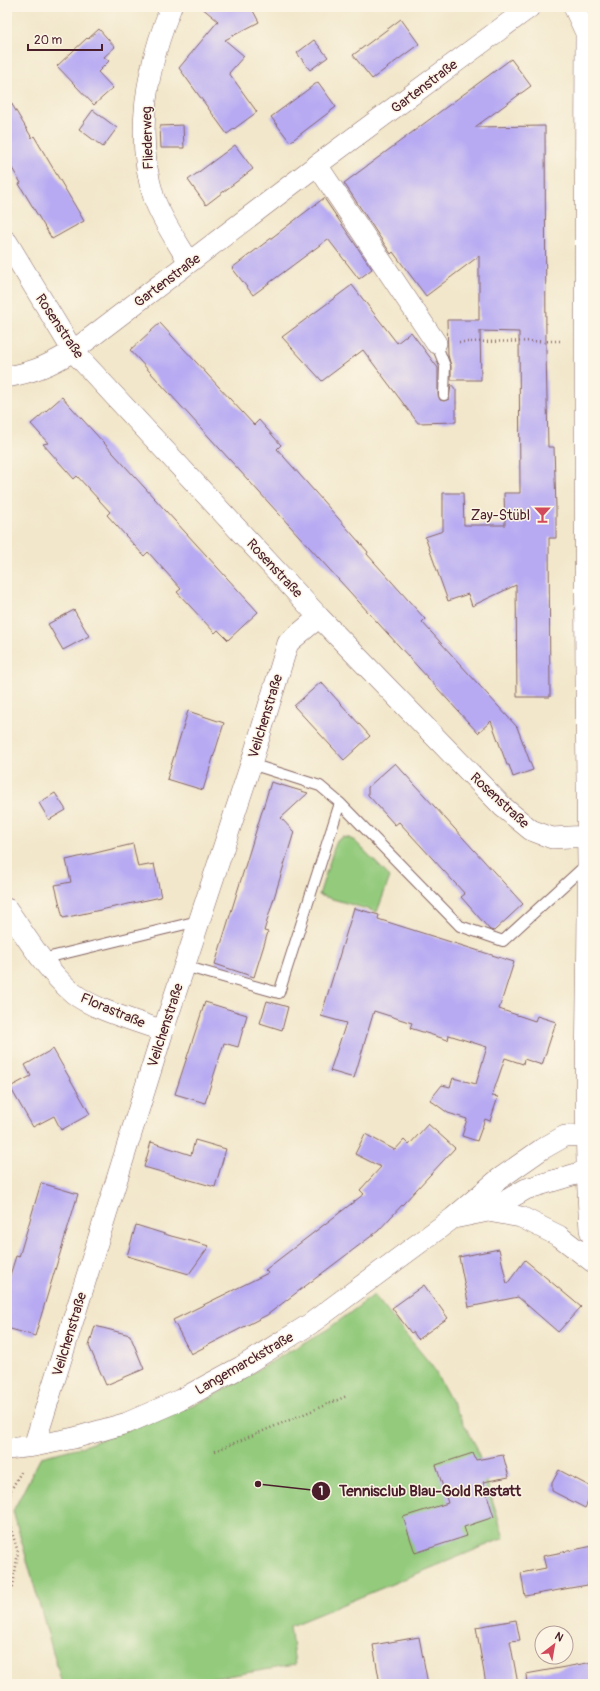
<svg xmlns="http://www.w3.org/2000/svg" width="600" height="1691" font-family="Pangolin,sans-serif">
  <style>
    .green { fill: #93ca7c; stroke: #6e7454 }
    .building { fill: #b7aaf3 }
    .lines { fill: none; stroke-linecap: round; stroke-linejoin: round }
    .lane-casing { stroke: #856563; stroke-width: 12 }
    .street-casing { stroke: #856563; stroke-width: 22 }
    .path { stroke: #856563; stroke-width: 2.5; stroke-dasharray: 1 3; stroke-linecap: butt }
    .lane { stroke: #fff; stroke-width: 10 }
    .street { stroke: #fff; stroke-width: 21 }
    .labels { text-anchor: middle; stroke-width: 3; stroke-linejoin: round; paint-order: stroke }
    .street-label { font-size: 14px; fill: #4a1f2b; stroke: #fcf5e5 }
    .poi-label { font-size: 14px; fill: #4a1f2b; stroke: #fcf5e5; text-anchor: end }
    .leader { fill: none; stroke: #4a1f2b; stroke-width: 1.5 }
    .callout-dot { fill: #4a1f2b; stroke: #fcf5e5; stroke-width: 1.5 }
    .mark-label { font-size: 12px; text-anchor: middle; font-weight: bold; fill: #fff }
    .callout-label { font-size: 15px; text-anchor: middle; font-weight: bold; fill: #4a1f2b; stroke: #fcf5e5; stroke-width: 3; stroke-linejoin: round; paint-order: stroke }
  </style>
  <rect width="100%" height="100%" fill="#fcf5e5"/>
  <filter id="ink" filterUnits="userSpaceOnUse"><feTurbulence type="fractalNoise" baseFrequency=".025" numOctaves="2"/><feDisplacementMap in="SourceGraphic" scale="8" xChannelSelector="R" yChannelSelector="G"/><feConvolveMatrix kernelMatrix="1 2 1 2 8 2 1 2 1" color-interpolation-filters="sRGB"/></filter>
  <filter id="wash" filterUnits="userSpaceOnUse"><feTurbulence type="fractalNoise" baseFrequency=".012" numOctaves="4" result="noise"/><feDisplacementMap in="SourceGraphic" scale="16" xChannelSelector="R" yChannelSelector="G"/><feGaussianBlur stdDeviation="0.9" result="paint"/><feColorMatrix in="noise" values="0 0 0 0 0 0 0 0 0 0 0 0 0 0 0 0 0 1.4 0 .05"/><feComposite in="paint" operator="in"/></filter>
  <g filter="url(#wash)">
    <rect width="100%" height="100%" fill="#f2e7cb"/>
    <path class="green" d="M343,837L349,838L355,841L390,877L377,912L319,895L334,848L337,841Z
      M374,1295L432,1366L476,1446L504,1538L290,1626L295,1665L178,1684H62L13,1511L41,1457L84,1446L206,1400L328,1329Z"/>
    <g id="blocks">
      <path class="building" d="M201,7H251L259,22L225,40L244,56L229,73L257,112L227,134L179,68L218,21Z
        M401,19L419,44L372,79L353,55Z
        M99,29L115,47L104,57L109,61L98,72L113,88L94,105L57,66L87,38L88,39Z
        M314,40L328,57L310,70L297,53Z
        M511,59L531,86L475,127L545,126L546,351L548,447H554L556,508V538H549L550,697H517L516,585L472,606L468,594L448,601L425,537L443,531V493H463L464,525H505L504,493H520L519,332L480,331L481,380H451V366L448,355L447,320H479V256L426,296L393,252L391,254L344,183Z
        M318,82L336,107L290,142L271,117Z
        M7,96L32,138L34,136L84,221L52,239L19,184L21,183L7,160Z
        M93,110L117,128L103,147L79,129Z
        M183,125L184,148H161L160,126Z
        M235,145L253,169L206,205L188,180Z
        M324,198L372,269L359,279L328,239L253,295L232,268Z
        M352,285L397,343L411,332L438,368V395L440,400L444,401L449,399L451,384L456,390V422L418,423L363,350L322,381L282,337Z
        M160,323L254,425L259,420L281,445L277,449L368,552L367,554L425,619L422,622L517,727L533,770L513,777L509,765H507L491,721L478,733L130,350Z
        M62,397L258,612L228,640L218,630L215,633L177,592L181,589L148,552L144,556L107,515L110,512L77,476L74,479L43,444L48,443L31,424Z
        M74,610L89,636L63,650L48,624Z
        M321,682L370,736L344,760L294,706Z
        M188,711L224,723L203,790L167,779Z
        M395,763L523,904L494,931L490,930L461,897L465,894L399,822L395,825L368,795V787Z
        M271,782L308,793L281,818L294,832L264,931L268,932L254,977L215,964Z
        M55,793L66,810L49,820L39,803Z
        M133,844L138,867L154,864L161,897L63,918L55,885L71,882L66,860Z
        M354,908L379,915L378,919L514,962L499,1009L535,1021L537,1016L556,1022L542,1065L524,1059L523,1064L505,1058L492,1096L498,1097L490,1121L485,1119L477,1141L462,1136L467,1119L448,1113L430,1100L442,1085L450,1087L453,1078L476,1084L487,1047L449,1035L448,1040L410,1028L412,1023L374,1011L354,1078L330,1071L346,1023L321,1016Z
        M267,1001L288,1007L282,1030L260,1023Z
        M205,1002L247,1015L238,1047L224,1043L205,1103L175,1094Z
        M53,1049L90,1114L61,1130L54,1116L33,1127L10,1087L31,1076L25,1065Z
        M428,1124L455,1148L378,1231L267,1315L191,1354L173,1320L268,1273L265,1270L364,1194L360,1190L381,1167L355,1154L365,1134L395,1150L404,1140L409,1145Z
        M195,1140L226,1149L215,1187L144,1167L151,1142L191,1155Z
        M41,1183L78,1194L35,1336L7,1328V1285L16,1256L19,1257Z
        M136,1225L171,1236L209,1246L189,1274L127,1256Z
        M499,1249L507,1284L525,1260L581,1307L558,1332L518,1297L469,1307L459,1257Z
        M424,1285L448,1318L418,1339L413,1332L411,1333L392,1308Z
        M95,1326L130,1335L144,1369L106,1385L89,1346Z
        M473,1453L476,1460L503,1455L509,1477L483,1482L494,1517L464,1527L467,1536L415,1553L403,1517L448,1503L436,1465Z
        M559,1470L593,1488V1492L585,1508L552,1491V1483Z
        M593,1546V1584L525,1596L521,1573L546,1568L543,1556Z
        M516,1620L520,1640L510,1641L518,1684H486L476,1627Z
        M419,1637L428,1684H380L373,1645Z
        M593,1662V1684H527L526,1674Z"/>
    </g>
  </g>
  <g filter="url(#ink)">
    <use href="#blocks" fill-opacity="0" stroke="#856563" stroke-width="1"/>
    <g class="lines">
      <defs>
        <path id="lane" d="M436,343L445,366L444,395
          M251,764L320,786L340,803
          M42,959L198,921
          M184,966L279,993L340,803L460,926L503,941L587,864"/>
        <path id="street" d="M171,7C147,67 134,135 154,198C161,219 178,243 189,262
          M574,7L586,33C585,309 584,586 588,863C589,985 582,1108 590,1230L593,1238
          M317,165L436,343
          M7,242L73,351L319,617L503,807L531,830L552,838L587,836
          M7,377C34,372 50,365 73,351L317,165L530,7
          M7,909C27,938 46,970 73,993C94,1010 137,1021 163,1031
          M488,1211L526,1189L586,1171L593,1165
          M454,1218L488,1211L521,1217L559,1236L593,1262
          M34,1446L163,1031L251,764L288,643L319,617
          M7,1449L34,1446L74,1438L127,1423L180,1400L241,1367L310,1324L453,1218L499,1179L542,1149L565,1136L593,1135"/>
      </defs>
      <use href="#lane" class="lane-casing"/>
      <use href="#street" class="street-casing"/>
      <path class="path" d="M459,342L562,341
        M215,1451L347,1396
        M7,1514L11,1490L21,1472
        M7,1516L18,1552L13,1586L7,1591"/>
      <use href="#lane" class="lane"/>
      <use href="#street" class="street"/>
    </g>
  </g>
  <defs>
    <symbol id="bar-bare" viewBox="-9 -9 18 18"><path d="M-6-5H6L.8 .8V4.5H3.5V6h-7V4.5H-.8V.8Z" fill="#d1495b" stroke="#fcf5e5" stroke-width="2.5" paint-order="stroke"/></symbol>
  </defs>
  <g fill-rule="evenodd">
    <use href="#bar-bare" x="530" y="502" width="25" height="25"/>
  </g>
  <g class="labels">
    <g class="street-label">
      <text transform="translate(424 86) rotate(-37)" y="5">Gartenstraße</text>
      <text transform="translate(147 138) rotate(-92)" y="5">Fliederweg</text>
      <text transform="translate(167 280) rotate(-37)" y="5">Gartenstraße</text>
      <text transform="translate(60 326) rotate(56)" y="5">Rosenstraße</text>
      <text transform="translate(275 568) rotate(47)" y="5">Rosenstraße</text>
      <text transform="translate(265 716) rotate(-73)" y="5">Veilchenstraße</text>
      <text transform="translate(500 800) rotate(43)" y="5">Rosenstraße</text>
      <text transform="translate(113 1010) rotate(23)" y="5">Florastraße</text>
      <text transform="translate(165 1025) rotate(-72)" y="5">Veilchenstraße</text>
      <text transform="translate(69 1334) rotate(-73)" y="5">Veilchenstraße</text>
      <text transform="translate(244 1363) rotate(-30)" y="5">Langemarckstraße</text>
    </g>
    <g class="poi-label">
      <text x="530" y="520">Zay-Stübl</text>
    </g>
  </g>
  <path class="leader" d="M258 1484L321 1491"/>
  <g class="callout-dot">
    <circle cx="258" cy="1484" r="4"/>
    <circle cx="321" cy="1491" r="10"/>
  </g>
  <g class="mark-label">
    <text x="321" y="1495">1</text>
  </g>
  <g class="callout-label">
    <text x="430" y="1496">Tennisclub Blau-Gold Rastatt</text>
  </g>
  <rect width="600" height="1691" fill="none" stroke="#fcf5e5" stroke-width="24"/>
  <g transform="translate(554 1645) rotate(31)"><circle r="19" fill="#fcf5e5" stroke="#b59f9b"/>
  <path d="M0-3L7 15L0 10L-7 15Z" fill="#d1495b"/>
  <text y="-6" font-size="11" font-weight="bold" text-anchor="middle" fill="#4a1f2b">N</text>
  </g>
  <path d="M28 44v6h74v-6" fill="none" stroke="#4a1f2b" stroke-width="2"/>
  <text x="34" y="44" font-size="12" fill="#4a1f2b" stroke="#fcf5e5" stroke-width="3" paint-order="stroke">20 m</text>
</svg>
